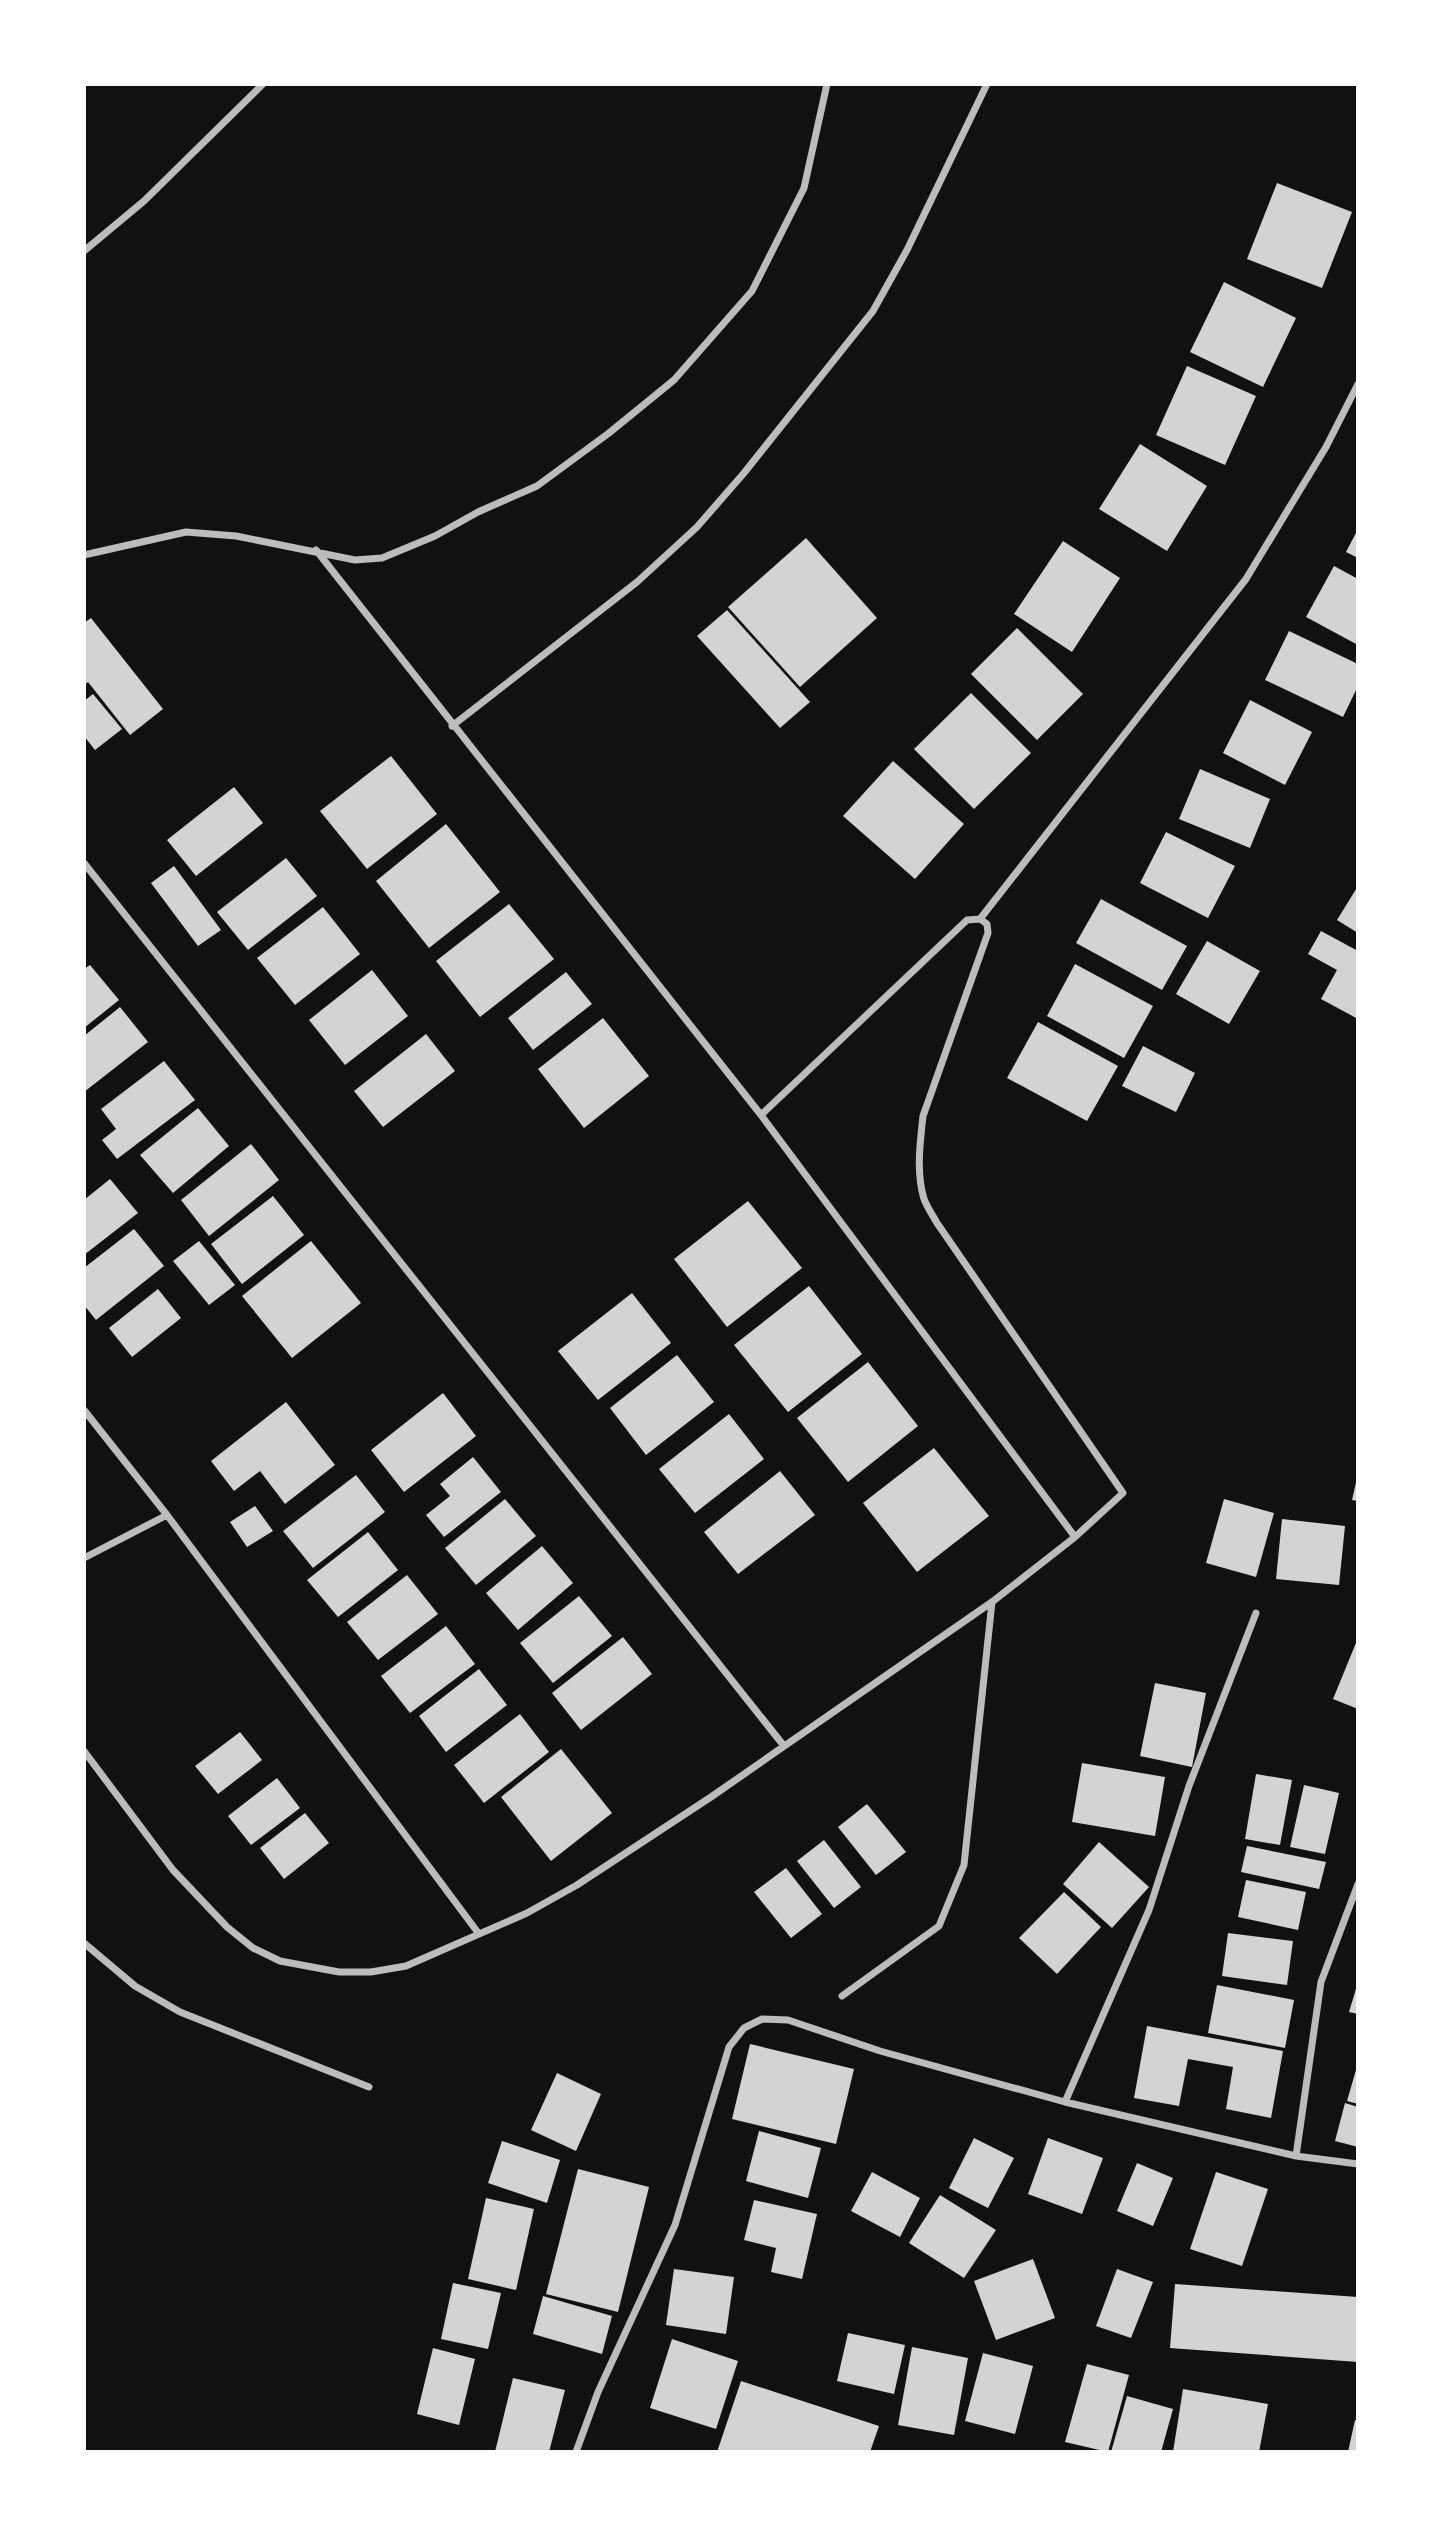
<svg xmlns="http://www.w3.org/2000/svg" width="1442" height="2536" font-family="Ubuntu,sans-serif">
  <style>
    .building { fill: #d3d3d3 }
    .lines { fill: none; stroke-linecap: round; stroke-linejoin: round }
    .minor { stroke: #bcbcbc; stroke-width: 7 }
  </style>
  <rect width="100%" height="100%" fill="#111"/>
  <path class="building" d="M1277,183L1352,212L1322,288L1247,259Z
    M1224,282L1296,318L1263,387L1190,352Z
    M1187,366L1256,396L1225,465L1156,435Z
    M1140,444L1207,486L1167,551L1099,509Z
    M1358,529V558L1346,552Z
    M806,538L877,618L800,687L728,607Z
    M1063,541L1120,578L1072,652L1014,614Z
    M1334,566L1358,579V645L1306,617Z
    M727,610L810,702L780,728L697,636Z
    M91,618L163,709L130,735L88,682L84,685V623Z
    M1017,628L1083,694L1037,740L971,674Z
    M1289,631L1358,664V686L1343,717L1265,680Z
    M971,693L1031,753L974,809L914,749Z
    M93,694L122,729L95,750L84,736V701Z
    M1250,700L1312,732L1285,785L1223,753Z
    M391,756L437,814L367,869L320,811Z
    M893,761L964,824L915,879L843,816Z
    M1200,769L1270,799L1250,848L1179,819Z
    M234,787L263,823L196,876L167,840Z
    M446,824L500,892L429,948L376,881Z
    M1166,832L1235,866L1208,918L1140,883Z
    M286,858L317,896L248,950L217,912Z
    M174,866L221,930L198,946L151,883Z
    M1358,886V933L1337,920Z
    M1101,899L1187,946L1162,990L1076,943Z
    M509,904L554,959L480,1017L436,961Z
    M323,907L360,954L295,1005L257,958Z
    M1321,931L1358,951V1019L1321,999L1337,970L1308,954Z
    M1207,941L1260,971L1229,1024L1176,994Z
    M1075,964L1153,1006L1124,1058L1047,1016Z
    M90,965L119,1000L84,1028V969Z
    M372,970L408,1016L345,1065L309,1020Z
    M566,972L592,1004L533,1050L508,1018Z
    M120,1007L148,1042L84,1092V1036Z
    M603,1018L649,1076L584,1128L538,1069Z
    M1038,1022L1118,1066L1087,1121L1007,1078Z
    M426,1034L455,1071L383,1127L354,1091Z
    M1143,1046L1195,1073L1176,1112L1122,1086Z
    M164,1061L195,1100L117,1159L102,1140L116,1129L101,1109Z
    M198,1108L229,1146L173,1193L140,1155Z
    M251,1144L279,1180L209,1236L181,1200Z
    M110,1179L138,1213L84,1255V1200Z
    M273,1196L304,1235L242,1284L211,1244Z
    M748,1201L802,1268L727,1327L674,1259Z
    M134,1229L164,1266L96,1320L84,1305V1268Z
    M199,1241L235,1285L209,1305L173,1261Z
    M311,1241L361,1303L292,1358L242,1296Z
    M809,1286L862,1354L788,1412L734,1345Z
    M158,1289L181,1318L132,1357L109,1328Z
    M632,1293L671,1343L598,1400L558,1351Z
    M677,1355L714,1402L646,1455L610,1408Z
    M868,1362L918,1426L848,1482L797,1418Z
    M443,1393L476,1436L404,1492L371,1450Z
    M286,1402L335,1465L285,1504L260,1471L234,1491L211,1461Z
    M729,1414L764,1459L695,1513L659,1469Z
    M934,1448L989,1516L917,1572L863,1503Z
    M473,1457L501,1492L444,1537L426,1515L450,1496L440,1484Z
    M780,1471L815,1515L738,1574L704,1532Z
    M356,1475L385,1512L313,1568L283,1531Z
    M1357,1478H1358V1501L1352,1500Z
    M505,1499L536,1536L476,1585L445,1548Z
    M1224,1499L1274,1513L1256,1577L1206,1563Z
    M255,1506L273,1531L247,1547L230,1522Z
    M1282,1519L1345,1526L1339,1585L1276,1579Z
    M368,1532L398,1570L338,1617L307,1580Z
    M542,1546L573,1583L518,1630L486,1593Z
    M407,1575L438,1614L378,1660L347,1622Z
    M579,1596L612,1636L553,1683L520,1643Z
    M446,1626L475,1664L410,1713L381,1676Z
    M623,1637L652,1674L581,1730L552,1693Z
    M1358,1638V1709L1333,1699Z
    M479,1669L507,1705L446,1752L419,1716Z
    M1155,1683L1206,1693L1192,1767L1140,1756Z
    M520,1714L549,1752L484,1803L454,1765Z
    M240,1732L262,1760L218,1794L195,1766Z
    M561,1749L612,1813L551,1861L501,1797Z
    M1082,1763L1165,1777L1155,1836L1072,1822Z
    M1256,1774L1292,1780L1280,1845L1245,1839Z
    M277,1778L300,1808L251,1845L228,1816Z
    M1304,1785L1339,1793L1325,1854L1290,1847Z
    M867,1804L906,1852L876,1875L838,1827Z
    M305,1813L329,1843L284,1879L260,1848Z
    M824,1840L861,1887L834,1908L797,1861Z
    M1099,1842L1149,1887L1112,1928L1063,1884Z
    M1247,1846L1326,1862L1319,1889L1241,1872Z
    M786,1868L822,1914L791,1938L754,1892Z
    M1246,1880L1306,1892L1298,1930L1238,1917Z
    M1064,1892L1101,1927L1057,1974L1019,1938Z
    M1228,1933L1293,1941L1287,1985L1222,1976Z
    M1358,1982V2014L1349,2012Z
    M1217,1985L1294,2000L1285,2048L1208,2033Z
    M1147,2026L1283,2051L1271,2118L1226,2109L1233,2067L1188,2059L1179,2106L1134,2098Z
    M750,2044L854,2069L836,2144L732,2119Z
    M1358,2063V2104L1347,2101Z
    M557,2073L601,2094L576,2151L531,2130Z
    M1345,2103L1358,2107V2147L1335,2141Z
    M759,2131L821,2148L808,2198L746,2181Z
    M974,2138L1014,2158L988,2208L949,2188Z
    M1048,2138L1103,2158L1082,2214L1028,2194Z
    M502,2141L560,2160L547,2203L488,2183Z
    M1137,2163L1173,2178L1153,2226L1117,2211Z
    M578,2169L649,2187L618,2312L546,2294Z
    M872,2172L920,2198L900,2237L851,2211Z
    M1216,2172L1268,2189L1242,2266L1190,2249Z
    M940,2195L996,2230L964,2278L909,2243Z
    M486,2198L534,2209L516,2290L468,2279Z
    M754,2200L817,2214L802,2279L771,2272L776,2248L744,2240Z
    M1033,2259L1055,2318L996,2340L974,2281Z
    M674,2269L734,2277L726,2334L666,2325Z
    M1117,2269L1153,2282L1131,2338L1096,2326Z
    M453,2283L501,2293L488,2349L441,2339Z
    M1175,2284L1358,2297V2362L1170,2348Z
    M543,2296L612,2316L602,2354L533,2334Z
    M848,2333L905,2345L894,2394L837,2381Z
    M672,2339L738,2361L716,2429L650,2408Z
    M912,2347L968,2358L954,2435L898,2425Z
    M433,2348L475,2359L459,2425L417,2414Z
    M983,2353L1033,2366L1015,2434L965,2421Z
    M1087,2364L1129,2375L1108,2452L1065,2442Z
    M513,2378L565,2390L549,2452H495Z
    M741,2381L879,2426L870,2452H717Z
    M1183,2389L1268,2404L1259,2452H1173Z
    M1127,2396L1173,2409L1161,2452H1111Z
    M1355,2420L1358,2421V2452H1348Z"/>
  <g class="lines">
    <path class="minor" d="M84,251L144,201L263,84
      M316,550L761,1115L1075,1537
      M84,555L186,532L236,536L355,560L382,558L435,536L478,512L537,486L609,433L674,380L752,291L804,188L827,84
      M452,726L637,582L697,527L744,473L873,311L907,250L987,84
      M84,863L784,1746
      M761,1115L967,920L980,919
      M84,1410L167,1515L479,1934
      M84,1558L167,1515
      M84,1751L173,1870L227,1927L253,1948L280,1961L339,1972H371L406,1966L527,1913L577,1885L711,1797L992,1602L1075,1537L1123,1493L937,1223C933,1216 927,1207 924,1199C916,1173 920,1143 923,1116L988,933L987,924L980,919L1246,579L1326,447L1358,384
      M84,1943L135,1986L180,2012L369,2087
      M842,1996L939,1926L964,1865L992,1602
      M1065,2102L1149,1910L1189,1786L1256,1613
      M1296,2156L1321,1982L1358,1884
      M576,2452L598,2392L675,2225L729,2047L744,2028L762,2019L788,2020L880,2051L1065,2102L1296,2156L1358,2164"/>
  </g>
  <rect width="1442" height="2536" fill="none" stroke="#ffffff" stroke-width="172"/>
</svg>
